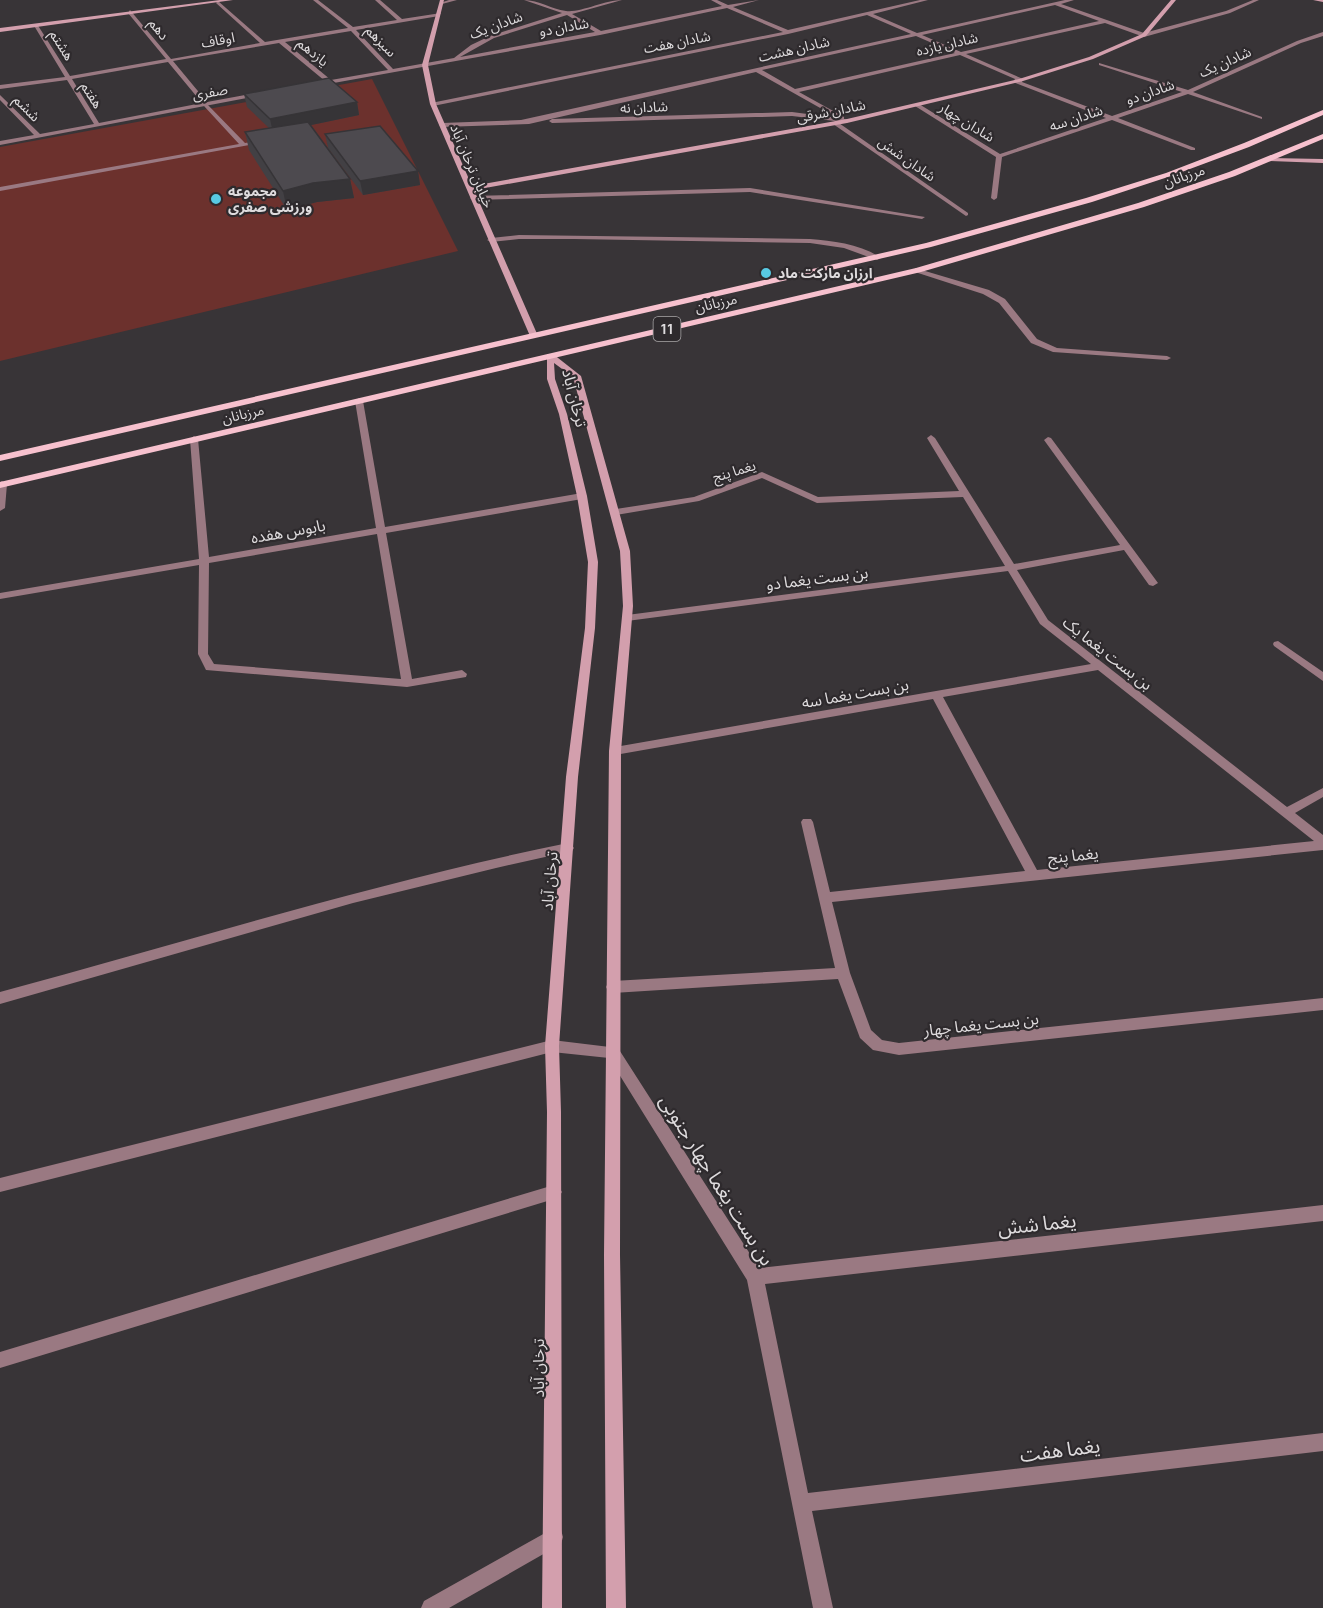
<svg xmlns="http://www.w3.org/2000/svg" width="1323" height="1608" font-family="Manrope,'Noto Sans Arabic',sans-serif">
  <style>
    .green { fill: #6c312d }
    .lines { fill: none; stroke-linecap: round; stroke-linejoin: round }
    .lane { fill: #9a7982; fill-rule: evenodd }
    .street { fill: #9a7982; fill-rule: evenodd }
    .secondary { fill: #d39fad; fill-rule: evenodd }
    .primary { fill: #f7c1ce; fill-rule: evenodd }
    .wall { fill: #424044 }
    .shaded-wall { fill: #363437 }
    .building { fill: #4d4a4f; stroke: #363437; stroke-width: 1.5 }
    .poi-dot { fill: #58c9e3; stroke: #2e2a2d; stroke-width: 2 }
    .labels { text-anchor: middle; stroke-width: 4.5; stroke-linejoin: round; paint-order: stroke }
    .far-street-label { font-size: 14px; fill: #dedbdd; stroke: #2e2a2d }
    .far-poi-label { font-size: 14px; font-weight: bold; fill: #dedbdd; stroke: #2e2a2d; text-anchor: start }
    .shield { fill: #2e2a2d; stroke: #a9a6a8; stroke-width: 1.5 }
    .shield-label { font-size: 15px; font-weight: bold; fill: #dedbdd }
    .street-label { font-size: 16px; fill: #dedbdd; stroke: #2e2a2d }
    .near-street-label { font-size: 20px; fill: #dedbdd; stroke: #2e2a2d }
  </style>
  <rect width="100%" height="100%" fill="#383437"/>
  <path class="green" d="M372,79L458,251L0,361V147Z"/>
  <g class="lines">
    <path class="lane" d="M206,103L245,143L263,140L266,142L0,191V187L239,144L204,106Z"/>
    <path class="street" d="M313,0H318L353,27L397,20L375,0H380L402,19L441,13L439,16L356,30L393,69L454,58L471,45L490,36L562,13L524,0C539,0 551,9 566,11C580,13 605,0 622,0L572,14L601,31L722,6L711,0H717L728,5L759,0L733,7L788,30L920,0H928L873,14L917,33L1065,0H1074L1061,4L1144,33L1226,11L1253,0H1259L1230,13L1144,37L1105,23L966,54L1023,79L1022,82L1112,116L1182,92L1099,65V63L1188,90L1297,41L1323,32V36L1301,43L1193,92L1262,117V119L1188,94L1118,118L1195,148V150H1191L1112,120L1002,157L997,198L994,200L991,198L996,157L915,106V104H919L1000,154L1106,118L1013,82L1015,79L960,55L799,92L844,117V119L849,120L847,123L836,121L968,213V215L966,216L833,124L835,121L792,116L552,123L549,121L552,119L792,112L838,118L756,72L529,124L442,127L439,125L442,123L521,120L911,34L867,15L788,34L433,106L431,103L783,32L727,8L600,35L317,86L315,83L325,81L279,43L173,61L207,102L261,92L263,95L0,145V141L34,135L0,100V95L40,134L94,124L67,80L0,89V85L65,77L33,24H37L70,76L166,59L128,13L130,10L171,59L260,43L216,3L218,1L265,42L348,28ZM1055,5L1099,21L961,52L922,35ZM567,15L595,32L460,57L494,38ZM351,31L388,70L331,80L285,42ZM916,36L955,53L795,89L762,70ZM168,62L202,103L99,123L72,79Z
      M449,0H457L442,4L440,3Z
      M750,188L925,217L922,219L750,192L473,200L470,198L473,196Z
      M519,235L810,239C833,241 861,244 881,258L877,260L844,248L810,243L574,239H519L491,242L487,240L491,238Z
      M915,268L989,290L1005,299L1037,339L1057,348L1167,356L1171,358L1167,360L1053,352L1031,343L999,303L983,294L915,272Z
      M359,398L363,401L385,527L582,493L587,496L582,499L386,533L412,679L462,670L467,674L466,677L407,687L206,670L198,654L199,565L0,599V593L199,559L190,439L194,436L198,439L209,557L376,528L355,401ZM377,534L401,679L214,664L208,654L209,563Z
      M931,435L935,438L1014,564L1120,545L1044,440L1048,437L1051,438L1158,583L1153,586L1149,585L1124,550L1017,570L1048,620L1287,807L1323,788V797L1295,813L1323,835V850L832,902L850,973L871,1030L882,1040L899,1043L1323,998V1010L899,1055L873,1050L860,1038L838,979L613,993L608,991L606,987L608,983L613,981L835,968L801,822L803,819H811L813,822L830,892L1025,871L933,699L615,755L609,751L615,747L1091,664L1040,624L1008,571L627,621L622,618L627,615L1005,566L963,497L817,503L762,478L699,501L616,515L611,512L616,509L694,497L762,472L818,497L959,491L927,438ZM1098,670L1314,841L1037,870L943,697Z
      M2,481L7,484L5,508L0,511V482Z
      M1278,641L1323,672V681L1274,646L1273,644L1274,642Z
      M568,843L572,845L574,848L572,851L496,868L353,903L0,1004V992C189,941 376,882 568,843Z
      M552,1040L618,1048L759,1268L1323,1205V1221L765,1284L808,1493L1323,1433V1451L812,1511L833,1608H813L747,1280L609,1058L552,1052L0,1192V1178Z
      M554,1185L559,1187L562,1192L559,1197L554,1199L0,1368V1352Z
      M554,1528L561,1530L563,1537L561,1544L449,1608H421L424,1601Z"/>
    <path class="secondary" d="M220,0H233L0,32V28Z
      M440,0H444L428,65L436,104L472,186L847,119L1019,79L1089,57L1142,34L1171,0H1176L1146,36L1093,59L1023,81L847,123L474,190L538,336L534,338L530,336L430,104L422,65Z
      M1313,0H1323V2Z
      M1266,158L1323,159V163L1268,161L1265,159Z
      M547,354H553L581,376L630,551L633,606L621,751L620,1255L626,1608H606L604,1255L609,751L623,606L620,551L573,377L554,363L555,379L567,414L587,496L598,562L595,628L578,777L559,1046L561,1112L562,1608H542L547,1112L545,1046L566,777L585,628L588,562L577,496L559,414L547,379Z"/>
    <path class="primary" d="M1323,110V115L1249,147L1171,176L1092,202L931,247L0,461V455L926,243L1086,198L1166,173L1244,143Z
      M1323,134V139L1235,176L1144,207L921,272L0,488V482L916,268L1138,203L1229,172Z"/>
  </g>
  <path class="wall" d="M244,94L357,102L359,115L311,125L350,179L354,198L317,202L287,210L249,150L245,132L269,128L247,107Z
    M325,134L418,171L420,185L363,195L328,148Z"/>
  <path class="shaded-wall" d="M357,102L359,115L273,133L270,119Z
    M418,171L420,185L363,195L360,181Z
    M350,179L354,198L317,202L287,210L283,191L313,183Z"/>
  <path class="building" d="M329,78L357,102L270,119L244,94Z
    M308,122L350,179L313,183L283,191L245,132Z
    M380,126L418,171L360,181L325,134Z"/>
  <g class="poi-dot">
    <circle cx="216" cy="199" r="6"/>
    <circle cx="766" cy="273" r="6"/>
  </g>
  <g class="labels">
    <g class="far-street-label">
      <text transform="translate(496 25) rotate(-20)" y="5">شادان یک</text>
      <text transform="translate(564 27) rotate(-10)" y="5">شادان دو</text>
      <text transform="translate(159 29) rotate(52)" y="5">دهم</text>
      <text transform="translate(218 40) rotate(-10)" y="5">اوقاف</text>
      <text transform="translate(381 41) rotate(46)" y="5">سیزهم</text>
      <text transform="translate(677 42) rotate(-11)" y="5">شادان هفت</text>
      <text transform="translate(947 44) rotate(-13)" y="5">شادان یازده</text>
      <text transform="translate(62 45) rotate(58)" y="5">هشتم</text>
      <text transform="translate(794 49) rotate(-13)" y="5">شادان هشت</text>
      <text transform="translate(313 52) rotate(39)" y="5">یازدهم</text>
      <text transform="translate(1225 62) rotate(-24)" y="5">شادان یک</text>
      <text transform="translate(210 92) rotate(-10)" y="5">صفری</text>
      <text transform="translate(1150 92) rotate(-19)" y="5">شادان دو</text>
      <text transform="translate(92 95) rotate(58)" y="5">هفتم</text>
      <text transform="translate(644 107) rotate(-2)" y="5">شادان نه</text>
      <text transform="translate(27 108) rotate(45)" y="5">ششم</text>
      <text transform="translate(831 111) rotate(-11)" y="5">شادان شرقی</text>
      <text transform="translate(1076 118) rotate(-18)" y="5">شادان سه</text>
      <text transform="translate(967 122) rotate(32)" y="5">شادان چهار</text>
      <text transform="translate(907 159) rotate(35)" y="5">شادان شش</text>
      <text transform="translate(472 166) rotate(67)" y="5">خیابان ترخان آباد</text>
      <text transform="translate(1184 176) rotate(-19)" y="5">مرزبانان</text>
      <text transform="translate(716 303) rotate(-13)" y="5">مرزبانان</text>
      <text transform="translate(243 414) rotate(-13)" y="5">مرزبانان</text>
      <text transform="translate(734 471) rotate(-17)" y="5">یغما پنج</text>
    </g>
    <g class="far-poi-label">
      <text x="228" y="196">مجموعه<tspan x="228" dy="16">ورزشی صفری</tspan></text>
      <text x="778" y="278">ارزان مارکت ماد</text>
    </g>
    <rect class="shield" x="653.5" y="317" width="27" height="24" rx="4.5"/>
    <g class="shield-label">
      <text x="667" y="334">11</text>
    </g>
    <g class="street-label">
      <text transform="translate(575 398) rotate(76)" y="6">ترخان آباد</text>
      <text transform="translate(288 531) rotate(-10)" y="6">بابوس هفده</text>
      <text transform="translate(817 578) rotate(-7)" y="6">بن بست یغما دو</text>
      <text transform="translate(1108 653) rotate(38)" y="6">بن بست یغما یک</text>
      <text transform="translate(855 693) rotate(-10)" y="6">بن بست یغما سه</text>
      <text transform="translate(1073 855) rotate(-6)" y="6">یغما پنج</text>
      <text transform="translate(549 881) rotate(-85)" y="6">ترخان آباد</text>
      <text transform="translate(981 1024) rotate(-6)" y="6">بن بست یغما چهار</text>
      <text transform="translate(538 1368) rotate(-90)" y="6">ترخان آباد</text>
    </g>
    <g class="near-street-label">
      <text transform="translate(717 1180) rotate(58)" y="7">بن بست یغما چهار جنوبی</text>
      <text transform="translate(1037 1224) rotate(-6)" y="7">یغما شش</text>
      <text transform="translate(1060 1450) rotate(-7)" y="7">یغما هفت</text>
    </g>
  </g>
</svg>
